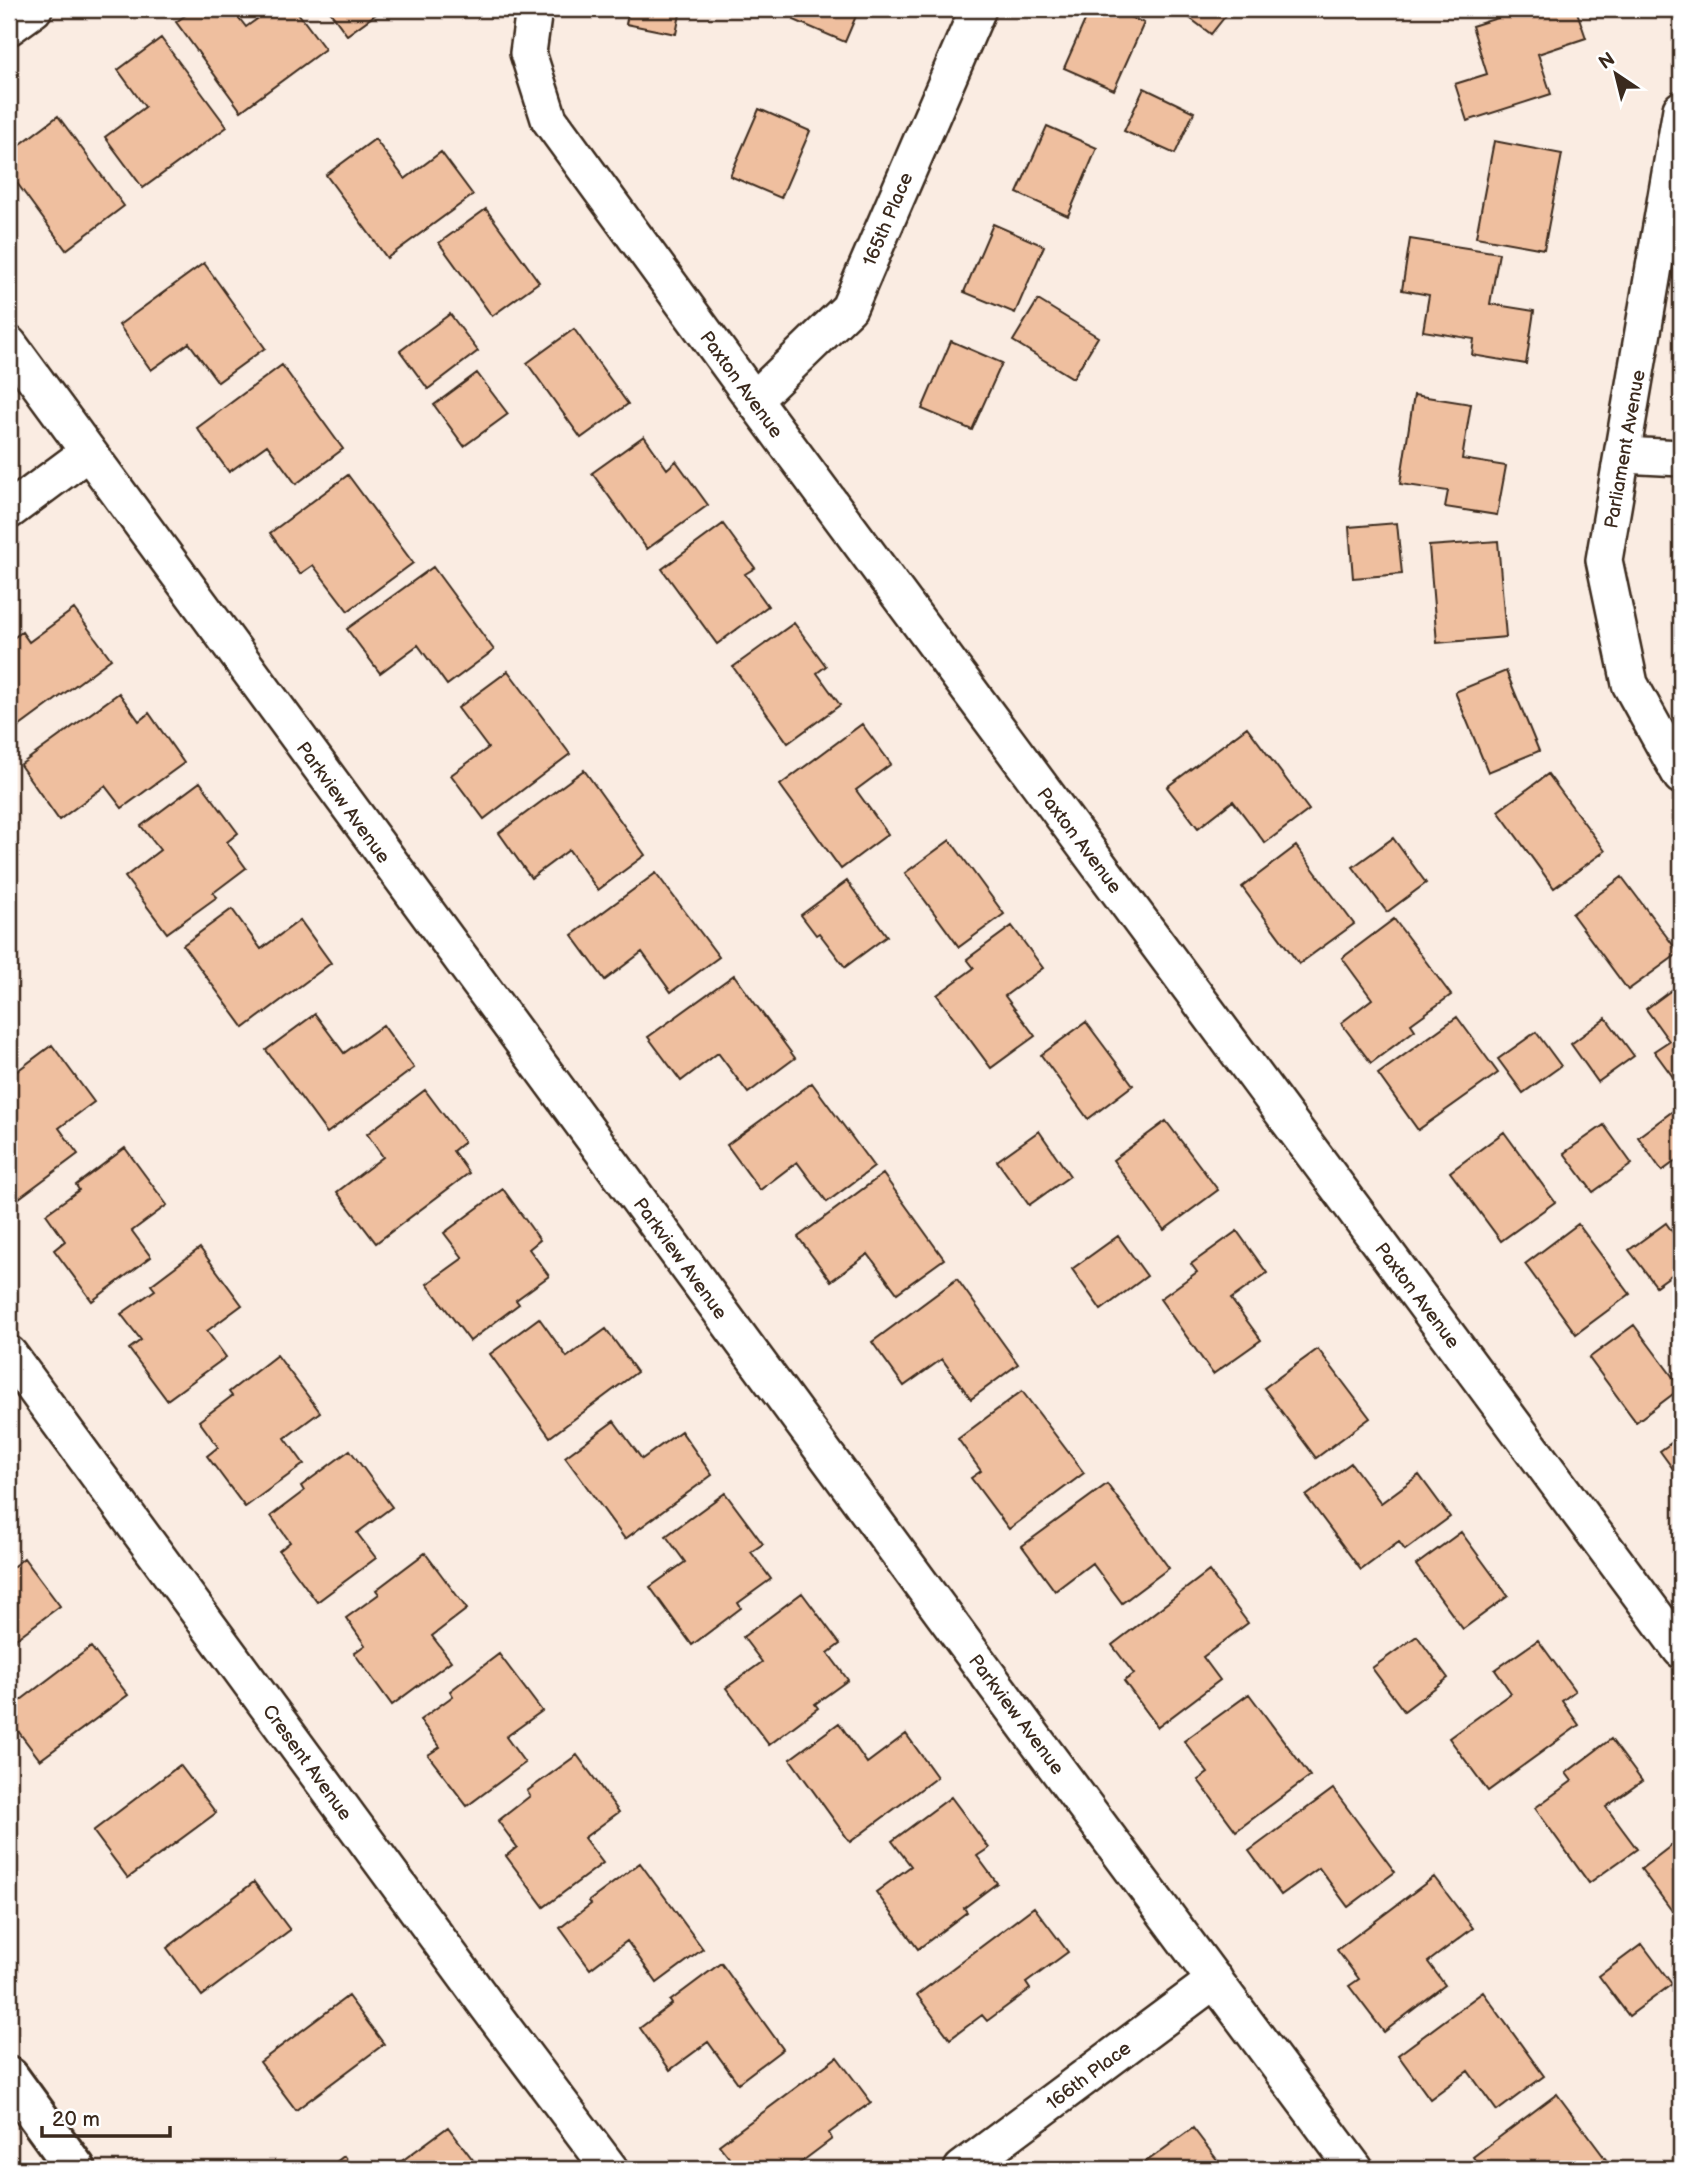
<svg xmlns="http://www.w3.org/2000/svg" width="1690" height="2178" font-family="'Balsamiq Sans',sans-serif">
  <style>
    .building { fill: #efbf9f; stroke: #3b2a1e; stroke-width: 2 }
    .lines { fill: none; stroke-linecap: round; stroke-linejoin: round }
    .minor-casing { stroke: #3b2a1e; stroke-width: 40 }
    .tertiary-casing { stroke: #3b2a1e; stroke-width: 44 }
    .minor { stroke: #fff; stroke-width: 35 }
    .tertiary { stroke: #fff; stroke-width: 38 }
    .labels { text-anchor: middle; stroke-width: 5; stroke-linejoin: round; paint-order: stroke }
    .street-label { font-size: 19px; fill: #3b2a1e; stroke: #fff }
  </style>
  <rect width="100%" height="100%" fill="#faece2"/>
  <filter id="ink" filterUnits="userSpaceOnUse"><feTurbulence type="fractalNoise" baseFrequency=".0143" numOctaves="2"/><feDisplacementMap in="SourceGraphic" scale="14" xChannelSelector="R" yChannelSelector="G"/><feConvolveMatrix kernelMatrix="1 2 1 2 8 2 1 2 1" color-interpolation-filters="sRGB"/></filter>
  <g filter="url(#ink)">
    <path class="building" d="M194,9H232L246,27L271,9H295L325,49L241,111L176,22Z
      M328,9H383L347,35Z
      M629,9H681L676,34L626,24Z
      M799,9H859L845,42L794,20Z
      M1090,9H1111L1144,23L1114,90L1064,68Z
      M1180,9H1231L1211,34L1179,10Z
      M1519,9H1576L1586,38L1538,54L1551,94L1467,121L1455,84L1487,74L1472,26L1520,11Z
      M161,38L227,127L143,188L105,137L145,107L118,70Z
      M1144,88L1194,112L1175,154L1124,131Z
      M759,109L810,131L781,198L730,176Z
      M58,116L124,206L66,250L9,172V153Z
      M1047,126L1097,148L1068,216L1017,193Z
      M375,139L405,179L441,152L473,195L387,258L326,175Z
      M1494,141L1562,154L1544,249L1476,237Z
      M486,209L539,282L492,316L439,243Z
      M993,224L1044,246L1015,313L964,292Z
      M1410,239L1499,253L1490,304L1534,311L1526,364L1472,355L1474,339L1423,331L1429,295L1402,290Z
      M204,263L265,348L218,382L189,343L151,370L119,325Z
      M1038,300L1098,337L1073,378L1013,341Z
      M450,314L478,351L428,389L400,351Z
      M574,329L628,404L581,438L527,363Z
      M951,341L1002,363L972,430L922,409Z
      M282,365L343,449L296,484L267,445L229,472L197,428Z
      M477,373L508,414L464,446L434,405Z
      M1414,395L1471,404L1462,459L1506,466L1497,515L1445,507L1448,491L1400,484Z
      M644,436L667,469L676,461L708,505L647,549L592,473Z
      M348,475L413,563L348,611L313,565L300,574L270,533Z
      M1397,523L1402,574L1353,578L1349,527Z
      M723,524L755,568L745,574L768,606L717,644L662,569Z
      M1498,541L1506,637L1437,643L1429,546Z
      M433,567L494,650L447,685L418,645L380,673L347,629Z
      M74,609L111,659L9,734V641L22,632L29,642Z
      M794,623L826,666L817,673L840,705L788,743L733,667Z
      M508,671L570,754L484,819L451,775L488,748L458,708Z
      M1506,671L1539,751L1488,772L1455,692Z
      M119,693L139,721L149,713L184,763L122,808L105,786L59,820L20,765Z
      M862,724L891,764L856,790L888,834L841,869L780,785Z
      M1247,727L1309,810L1265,843L1233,801L1198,828L1167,787Z
      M584,770L645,855L598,890L569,850L531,878L499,833Z
      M1548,774L1605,851L1554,888L1498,811Z
      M200,782L238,833L227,842L246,868L213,893L217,897L167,933L125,877L160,850L141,826Z
      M1393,838L1426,883L1387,912L1353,867Z
      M950,840L1004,914L959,947L905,873Z
      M1296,846L1354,924L1299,964L1242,887Z
      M656,873L719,957L671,992L642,952L605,980L572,935Z
      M1622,877L1679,953L1628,990L1572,914Z
      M847,881L887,936L845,967L819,933L816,935L801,915Z
      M232,909L261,949L300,920L331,963L244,1028L183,945Z
      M1394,919L1451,995L1411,1024L1415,1030L1371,1063L1341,1023L1372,999L1342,958Z
      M1012,926L1043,968L1005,996L1035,1036L991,1068L937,995L974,968L967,959Z
      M734,975L795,1058L748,1093L718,1053L681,1081L648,1037Z
      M1681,983V1088L1654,1051L1669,1041L1646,1009Z
      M315,1014L344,1053L383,1025L414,1068L327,1133L266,1050Z
      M1457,1017L1498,1073L1418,1130L1378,1074Z
      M1606,1018L1634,1056L1598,1082L1571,1044Z
      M1086,1022L1133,1085L1088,1119L1041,1055Z
      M1536,1032L1561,1066L1523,1093L1498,1059Z
      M52,1045L94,1102L59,1128L78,1154L19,1198L9,1184V1077Z
      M812,1083L874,1167L827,1202L797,1162L760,1190L727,1145Z
      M425,1090L464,1142L453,1151L469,1173L376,1243L337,1192L383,1157L367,1134Z
      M1677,1108L1681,1114V1157L1662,1171L1638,1137Z
      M1166,1121L1218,1190L1164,1230L1113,1160Z
      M1604,1125L1632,1164L1593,1192L1564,1153Z
      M1039,1131L1070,1176L1029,1205L997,1161Z
      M1504,1132L1555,1202L1501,1241L1450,1172Z
      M125,1148L167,1205L132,1231L151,1257L92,1301L54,1250L65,1241L46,1214L79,1190L76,1185Z
      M883,1174L944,1259L897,1293L868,1254L831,1281L798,1237Z
      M503,1189L540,1240L529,1249L549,1276L516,1300L519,1304L470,1341L427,1284L463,1258L444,1233Z
      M1666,1223L1681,1244V1268L1656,1286L1629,1250Z
      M1578,1224L1630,1294L1576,1334L1525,1264Z
      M1237,1231L1267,1273L1231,1299L1261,1340L1213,1374L1160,1299L1197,1272L1191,1264Z
      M1118,1236L1147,1276L1101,1310L1072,1269Z
      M200,1248L242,1305L207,1331L226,1357L167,1400L129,1349L141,1340L121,1314L155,1290L151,1285Z
      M957,1279L1018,1364L971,1399L942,1359L904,1386L872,1342Z
      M539,1318L567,1357L606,1329L637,1372L550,1437L490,1354Z
      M1634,1325L1681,1388L1636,1422L1589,1358Z
      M1318,1349L1370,1418L1316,1458L1264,1388Z
      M277,1355L320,1412L285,1438L304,1464L245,1507L207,1456L218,1447L199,1421L232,1396L229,1392Z
      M1022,1391L1084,1473L1009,1529L971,1478L981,1471L958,1439Z
      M614,1421L642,1459L681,1431L712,1475L625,1539L565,1457Z
      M1681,1436V1480L1660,1451Z
      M350,1450L392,1507L357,1533L376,1558L317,1602L279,1551L290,1542L271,1516L304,1491L301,1486Z
      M1351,1463L1381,1503L1419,1475L1450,1517L1405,1550L1399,1542L1361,1570L1306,1496Z
      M1107,1484L1169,1568L1122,1603L1092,1563L1055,1591L1022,1546Z
      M725,1493L763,1544L751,1552L771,1579L738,1603L741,1608L692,1645L650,1587L685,1562L666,1536Z
      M1461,1532L1508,1596L1463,1629L1416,1565Z
      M425,1553L467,1609L432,1636L451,1661L392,1705L354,1653L365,1645L346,1618L379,1594L376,1590Z
      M24,1558L60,1606L9,1644V1570Z
      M1209,1571L1248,1623L1203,1657L1220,1680L1158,1727L1124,1681L1134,1674L1112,1645Z
      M802,1593L840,1644L828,1653L848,1680L815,1704L818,1708L769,1745L726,1688L762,1662L743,1637Z
      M1417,1636L1448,1678L1404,1711L1372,1668Z
      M1538,1640L1575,1691L1562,1701L1579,1725L1488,1791L1449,1738L1511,1693L1495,1670Z
      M91,1647L128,1695L40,1760L9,1719V1709Z
      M499,1654L542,1711L506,1737L525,1763L467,1806L428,1755L440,1747L420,1720L453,1696L450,1691Z
      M1249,1694L1310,1776L1236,1831L1198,1780L1208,1773L1184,1741Z
      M839,1723L867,1763L906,1734L937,1777L850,1842L790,1759Z
      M1611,1739L1642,1781L1606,1807L1637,1849L1589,1883L1535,1808L1572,1781L1566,1773Z
      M577,1755L619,1812L584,1838L603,1863L544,1907L506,1856L517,1847L498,1821L530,1796L527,1791Z
      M180,1765L216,1813L128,1878L93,1831Z
      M1333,1789L1395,1872L1348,1907L1319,1868L1281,1895L1249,1851Z
      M951,1797L989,1848L977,1856L997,1883L964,1908L967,1912L918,1949L876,1892L911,1866L892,1841Z
      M1681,1838V1923L1641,1869Z
      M640,1863L703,1949L657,1983L627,1941L590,1969L560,1928L591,1904L589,1901Z
      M1434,1877L1473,1928L1428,1962L1445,1985L1384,2032L1349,1986L1359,1979L1337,1950Z
      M254,1882L290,1930L202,1996L167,1948Z
      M1034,1907L1068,1952L1026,1983L1030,1989L987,2021L982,2015L950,2039L917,1995Z
      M1642,1944L1672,1984L1629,2016L1599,1976Z
      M721,1963L783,2049L738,2083L708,2042L670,2070L640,2028L672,2004L670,2001Z
      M1483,1992L1544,2076L1497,2111L1468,2071L1430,2099L1398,2055Z
      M348,1996L384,2044L296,2110L260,2062Z
      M837,2057L871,2102L829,2133L832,2139L792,2169H789L785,2165L779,2169H738L719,2145Z
      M1557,2094L1613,2169H1482L1473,2157Z
      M448,2127L480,2169H391Z
      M1193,2128L1224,2169H1136Z
      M344,2156L354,2169H327Z"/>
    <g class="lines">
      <defs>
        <path id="minor" d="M534,9L528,53L549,119L754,400L1681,1650
          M9,27L34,9
          M1681,109L1604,560L1630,684L1681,776
          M9,344L1035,1739L1355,2169
          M754,400L849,308L978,9
          M1623,455L1681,458
          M9,511L87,453
          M9,1354L488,2007L610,2169
          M962,2169L1215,1980"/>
        <path id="tertiary" d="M9,2077L76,2169"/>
      </defs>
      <use href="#minor" class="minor-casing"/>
      <use href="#tertiary" class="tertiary-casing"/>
      <use href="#minor" class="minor"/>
      <use href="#tertiary" class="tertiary"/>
    </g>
  </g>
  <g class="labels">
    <g class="street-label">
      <text transform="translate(887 219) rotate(-67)" y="7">165th Place</text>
      <text transform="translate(742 384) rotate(54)" y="7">Paxton Avenue</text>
      <text transform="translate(1624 449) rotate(-80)" y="7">Parliament Avenue</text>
      <text transform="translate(344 802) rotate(54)" y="7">Parkview Avenue</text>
      <text transform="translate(1080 840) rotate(53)" y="7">Paxton Avenue</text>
      <text transform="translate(681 1258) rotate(54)" y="7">Parkview Avenue</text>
      <text transform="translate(1418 1295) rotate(53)" y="7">Paxton Avenue</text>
      <text transform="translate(1017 1714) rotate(53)" y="7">Parkview Avenue</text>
      <text transform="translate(308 1762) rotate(54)" y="7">Cresent Avenue</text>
      <text transform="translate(1088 2075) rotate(-37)" y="7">166th Place</text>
    </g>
  </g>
  <rect width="1690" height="2178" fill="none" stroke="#fff" stroke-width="35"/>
  <rect x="18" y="18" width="1655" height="2143" fill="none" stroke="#3b2a1e" stroke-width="2.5" filter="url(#ink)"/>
  <g transform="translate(1616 74) rotate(325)" stroke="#ffffff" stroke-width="5" paint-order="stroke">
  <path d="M0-5L12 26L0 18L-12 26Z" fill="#3b2a1e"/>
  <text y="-10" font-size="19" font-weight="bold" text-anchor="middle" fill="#3b2a1e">N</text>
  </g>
  <path d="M42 2126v10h128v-10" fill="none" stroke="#3b2a1e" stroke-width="3.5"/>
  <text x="52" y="2126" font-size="21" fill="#3b2a1e" stroke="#ffffff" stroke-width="5" paint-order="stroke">20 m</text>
</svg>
